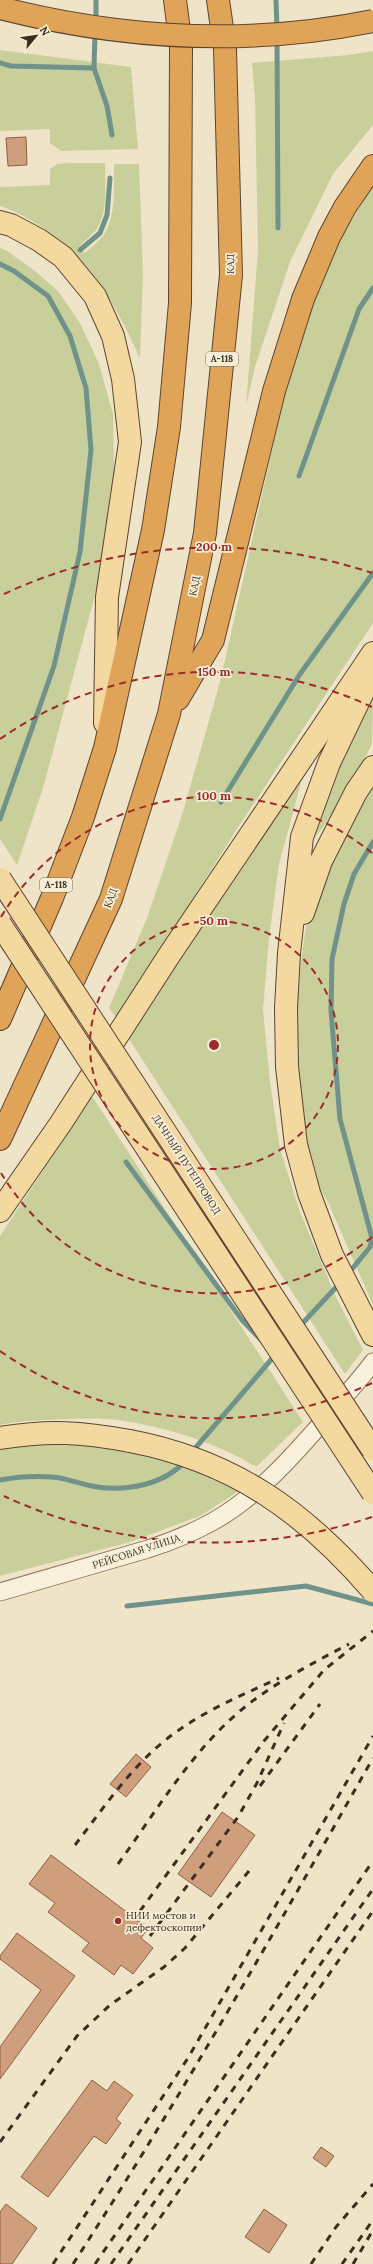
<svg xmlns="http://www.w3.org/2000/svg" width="373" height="2264" font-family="Lora,serif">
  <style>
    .green { fill: #c9cf9b }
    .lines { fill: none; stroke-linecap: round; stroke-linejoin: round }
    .stream { stroke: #6f938a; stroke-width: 5 }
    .building { fill: #cf9f7d; stroke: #8d5f41 }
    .minor-casing { stroke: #8d765c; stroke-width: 19 }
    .major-casing { stroke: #5b4430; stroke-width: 24 }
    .highway-casing { stroke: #5b4430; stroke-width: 24 }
    .minor { stroke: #faf1dc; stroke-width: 17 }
    .major { stroke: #f3d9a0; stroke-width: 22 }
    .highway { stroke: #e0a458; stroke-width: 22 }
    .rail { stroke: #3d2e20; stroke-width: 3; stroke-dasharray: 7 7; stroke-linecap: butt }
    .major-bridge-casing { stroke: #5b4430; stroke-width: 24; stroke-linecap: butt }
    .highway-bridge-casing { stroke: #5b4430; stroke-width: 24; stroke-linecap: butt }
    .major-bridge { stroke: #f3d9a0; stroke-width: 22 }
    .highway-bridge { stroke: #e0a458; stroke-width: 22 }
    .ring { fill: none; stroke: #9e2a2b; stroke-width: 2; stroke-dasharray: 7 5 }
    .poi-dot { fill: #9e2a2b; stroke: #f7eed8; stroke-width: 1.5 }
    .labels { text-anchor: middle; stroke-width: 3.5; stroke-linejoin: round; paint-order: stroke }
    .shield { fill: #f7eed8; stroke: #756857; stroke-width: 1 }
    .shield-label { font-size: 9px; font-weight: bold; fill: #3d2e20 }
    .street-label { font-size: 10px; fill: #3d2e20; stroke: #f7eed8 }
    .poi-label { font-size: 10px; fill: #3d2e20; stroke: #f7eed8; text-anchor: start }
    .centre { fill: #9e2a2b; stroke: #f7eed8; stroke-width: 2 }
    .ring-label { font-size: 12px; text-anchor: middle; font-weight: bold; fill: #9e2a2b; stroke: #f7eed8; stroke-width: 3.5; stroke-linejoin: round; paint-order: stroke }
  </style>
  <rect width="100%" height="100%" fill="#f0e4c8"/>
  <path class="green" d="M0,50L131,67L138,149L61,151L50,143V129L0,131Z
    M373,51V125L333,174L290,262L255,367L246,406L258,250L255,98L252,63L349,55Z
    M69,163H105C105,184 108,211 97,229C92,235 84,241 79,247L85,253C91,247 100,241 105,233C116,214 114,186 114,164H139L143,274L140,358C114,303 95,264 43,228C29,219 16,211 0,206V187L50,185V169L57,164Z
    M373,185V623L237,829L117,1019L109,1008L147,918L183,812L220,682L290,371L312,298L344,234Z
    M0,248L6,250L35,271L58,291L80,323L99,364L113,414L115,521L43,788L17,865L0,839Z
    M373,679C373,693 373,733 372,743C368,756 322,834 313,839L310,837Z
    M373,781V1305L328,1202C285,1140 293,972 312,900C315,888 324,875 330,865C344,837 359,809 373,781Z
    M296,783H301L279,864L269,938L263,1009L270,1082L280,1149L300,1212L336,1297L363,1350L345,1374L127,1036Z
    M92,1096L303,1422L256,1467C216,1442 165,1427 118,1420C95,1417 71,1419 48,1420C32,1421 16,1421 0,1425V1236Z
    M58,1440L167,1458L239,1491L200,1516L130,1542L0,1576V1446Z"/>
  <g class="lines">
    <path class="stream" d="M276,0L277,29
      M96,21V0
      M277,39L278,228
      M0,63L11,66L94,68L95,33
      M94,68L107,106L112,135
      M80,250L100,233L107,215L110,178
      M0,264L14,271L48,296L70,336L86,388L91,450L80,552L54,666L0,819
      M299,476L359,309L373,288
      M221,802L300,674L373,573
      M126,1162L242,1320L262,1341
      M348,1274L370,1247L372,1238L340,1119L331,1011L332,959L344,904L354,874L373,842
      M299,1327L340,1283
      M191,1453L276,1354
      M0,1480C16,1477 36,1476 52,1477C67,1478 82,1485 97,1487C127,1491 164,1485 185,1461
      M127,1606L306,1586L373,1604"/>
  </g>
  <path class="building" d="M26,137L27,165L8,166L6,138Z
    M136,1754L151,1767L126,1797L110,1784Z
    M222,1812L255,1835L211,1897L178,1874Z
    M51,1855L148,1928L141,1938L153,1948L133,1974L121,1965L114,1975L82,1951L89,1943L48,1912L55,1903L29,1884Z
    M17,1933L75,1976L0,2079V2047L41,1990L0,1959V1956Z
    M92,2080L107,2091L114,2081L133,2095L116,2119L121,2123L106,2144L94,2136L48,2197L21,2177Z
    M321,2147L334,2156L326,2167L313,2158Z
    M6,2204L37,2228L12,2264H0V2212Z
    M264,2209L287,2225L269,2253L245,2237Z"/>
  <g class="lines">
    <defs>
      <path id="minor" d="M0,1592L148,1549C170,1542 192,1533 212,1522C257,1497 293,1456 326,1418C342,1399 359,1381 373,1362"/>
      <path id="major" d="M0,222L11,225L39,240L63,257L95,296L113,336L123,379L130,442L107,597L105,723
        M373,671L329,763L302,837L289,953L286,1008L287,1067L296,1145L309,1193L332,1255L373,1335
        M303,913L321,861L356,792L373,767
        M0,1211L61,1123L170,954L373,653
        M0,1438C50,1430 81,1432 130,1441"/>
      <path id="highway" d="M178,699L213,640L274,391L303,299L329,237L345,207L373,166
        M0,1019L52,898L83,817L105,748L153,530L169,427L180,303L181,46L175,0
        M0,1139L111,899L169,714L205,533L231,275L225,49L218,0"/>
    </defs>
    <use href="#minor" class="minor-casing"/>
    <use href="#major" class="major-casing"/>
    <use href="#highway" class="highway-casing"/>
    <use href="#minor" class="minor"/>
    <use href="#major" class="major"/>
    <use href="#highway" class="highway"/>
    <path class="rail" d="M260,1786L320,1704
      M75,1845C106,1805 136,1759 179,1730C210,1708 245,1694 279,1678
      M118,1864C158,1809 195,1745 250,1703C280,1680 315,1662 349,1644
      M140,1911L264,1741L324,1670L373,1631
      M150,1936L238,1817L257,1783L284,1723
      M0,2142L77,2036L110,2005L164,1967L185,1948L249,1871
      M53,2264L188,2058L373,1736
      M73,2264C180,2099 276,1929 373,1758
      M95,2264L373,1861
      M111,2264L373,1889
      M128,2264L373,1911
      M311,2264L336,2227L373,2184
      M342,2264L373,2220
      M353,2264L373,2230"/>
    <defs>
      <path id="major-bridge" d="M0,879L373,1450
        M0,924L373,1493
        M130,1441C234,1461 305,1512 373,1591"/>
      <path id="highway-bridge" d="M0,8C122,39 249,46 373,21"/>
    </defs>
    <use href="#major-bridge" class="major-bridge-casing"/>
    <use href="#highway-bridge" class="highway-bridge-casing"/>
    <use href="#major-bridge" class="major-bridge"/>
    <use href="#highway-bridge" class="highway-bridge"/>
  </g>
  <g class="ring">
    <circle cx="214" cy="1045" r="124"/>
    <path d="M372 1237A249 249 0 0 1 1 1173M1 917A249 249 0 0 1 372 853"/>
    <path d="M372 1383A373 373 0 0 1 0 1351M0 739A373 373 0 0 1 372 707"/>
    <path d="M372 1517A498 498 0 0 1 4 1496M4 594A498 498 0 0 1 372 573"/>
  </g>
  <circle class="poi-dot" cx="118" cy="1921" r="4"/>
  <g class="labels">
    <g class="shield">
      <rect x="206" y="352" width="32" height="14" rx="3"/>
      <rect x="40" y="878" width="32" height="14" rx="3"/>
    </g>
    <g class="shield-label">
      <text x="222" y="362">А-118</text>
      <text x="56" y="888">А-118</text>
    </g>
    <g class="street-label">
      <text transform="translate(230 264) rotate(-90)" y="4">КАД</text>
      <text transform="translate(194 586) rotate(-79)" y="4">КАД</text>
      <text transform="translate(110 898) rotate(-69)" y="4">КАД</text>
      <text transform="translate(187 1164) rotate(57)" y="4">ДАЧНЫЙ ПУТЕПРОВОД</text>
      <text transform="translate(136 1551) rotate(-18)" y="4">РЕЙСОВАЯ УЛИЦА</text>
    </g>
    <g class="poi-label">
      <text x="126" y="1919">НИИ мостов и<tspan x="126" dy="12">дефектоскопии</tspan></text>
    </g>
  </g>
  <circle cx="214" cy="1045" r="6" class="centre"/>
  <g class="ring-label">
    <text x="214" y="551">200 m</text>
    <text x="214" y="676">150 m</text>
    <text x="214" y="800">100 m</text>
    <text x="214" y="925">50 m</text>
  </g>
  <g transform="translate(36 36) rotate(61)" stroke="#f7eed8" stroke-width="3" paint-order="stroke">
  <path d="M0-3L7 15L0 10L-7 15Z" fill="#3d2e20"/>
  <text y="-6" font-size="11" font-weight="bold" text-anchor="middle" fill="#3d2e20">N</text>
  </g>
</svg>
